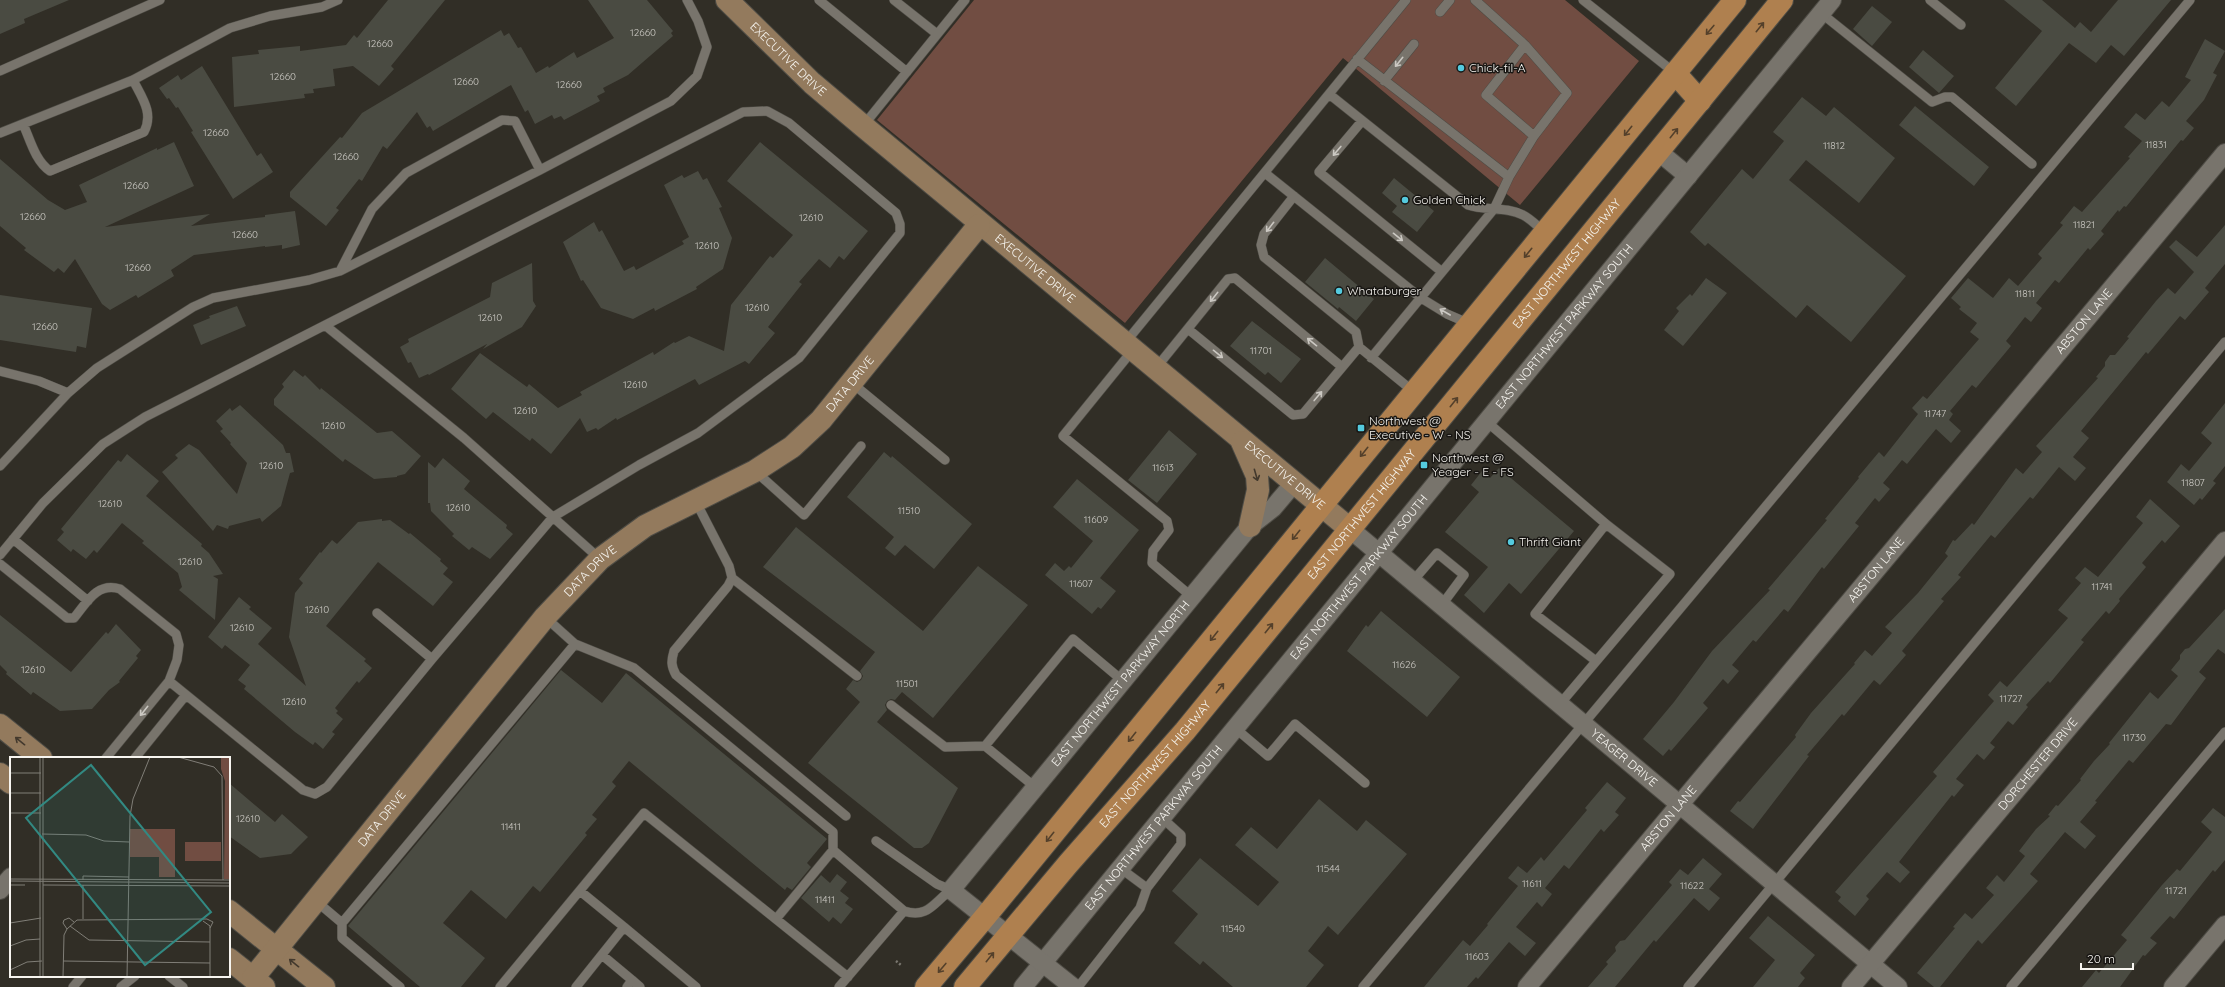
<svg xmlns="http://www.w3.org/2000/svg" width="2225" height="987" font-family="Quicksand,sans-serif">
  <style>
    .green { fill: #714d42 }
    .building { fill: #4a4b42 }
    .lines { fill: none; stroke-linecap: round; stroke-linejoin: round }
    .lane-casing { stroke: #4e4c45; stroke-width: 10 }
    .street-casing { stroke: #4e4c45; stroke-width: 20 }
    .secondary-casing { stroke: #4e4c45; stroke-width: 24 }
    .primary-casing { stroke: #4e4c45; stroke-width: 24 }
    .path { stroke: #79766f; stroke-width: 2.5; stroke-dasharray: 2 2; stroke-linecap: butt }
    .lane { stroke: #78746c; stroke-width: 9 }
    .street { stroke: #78746c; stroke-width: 18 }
    .secondary { stroke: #937a5d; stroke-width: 22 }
    .primary { stroke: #af804f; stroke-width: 22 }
    .oneway { stroke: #54402b }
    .oneway2 { stroke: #cbc8c2 }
    .oneway3 { stroke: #43392d }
    .poi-dot { fill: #54cade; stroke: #181613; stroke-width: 1.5 }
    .labels { text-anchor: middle; stroke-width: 3; stroke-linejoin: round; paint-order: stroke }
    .number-label { font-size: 10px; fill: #cccac4 }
    .street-label { font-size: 12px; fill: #f7f5f0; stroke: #181613 }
    .poi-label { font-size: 12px; fill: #f7f5f0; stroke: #181613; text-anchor: start }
    .inset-road { fill: none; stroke: #807e77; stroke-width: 1 }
    .view { fill: #328982; fill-opacity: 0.15; stroke: #328982; stroke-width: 2 }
    .inset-edge { fill: none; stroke: #f7f5f0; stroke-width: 2 }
  </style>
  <rect width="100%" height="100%" fill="#312e26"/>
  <path class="green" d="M974,0H1565L1639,61L1520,205L1343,58L1125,323L877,120Z"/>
  <path class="building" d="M0,0H69L24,19L25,23L0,34Z
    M388,0H445L391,66L394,69L379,86L353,66L333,69L335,86L313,89L314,93L304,94L305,98L234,107L232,57L259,54L258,50L300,46V51L346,45L354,35L357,38Z
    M588,0H647L673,31L671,33L673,36L628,75L603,88L605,92L597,96L600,101L564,120L561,116L554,119L552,115L535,124L528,110L525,112L511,85L433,131L430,126L427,128L417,112L387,149L383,146L362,181L359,179L336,208L339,210L326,226L290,197V192L340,137L342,138L362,113L501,30L504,36L509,33L518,48L521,47L536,73L548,66L549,68L574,52L577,58L614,38Z
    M2004,0H2042L2075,28L2080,22L2091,32L2118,0H2171L2124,56L2111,45L2096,63L2069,43L2016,106L1995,88L2042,31Z
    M1872,6L1892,22L1872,46L1853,29Z
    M2205,39L2225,51L2213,73L2217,75L2204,100L2186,121L2194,128L2183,141L2181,140L2126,207L2124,206L2119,212L2118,210L2101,231L2104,234L2090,250L2088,248L2059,283L2055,280L2036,303L2042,308L2031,322L2025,317L2006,341L2011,346L1976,388L1972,385L1950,411L1953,414L1949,420L1961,431L1951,443L1936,429L1907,464L1902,460L1883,483L1890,489L1879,502L1875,498L1855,523L1859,526L1824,569L1822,567L1788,612L1784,609L1756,642L1753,640L1732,665L1739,671L1728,684L1723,679L1703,703L1708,708L1671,751L1669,749L1663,756L1643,739L1674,702L1712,651L1770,590L1768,589L1827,520L1825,519L1859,478L1858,477L1879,452L1884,457L1918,414L1912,408L1923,396L1927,399L1979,339L1970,332L1977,323L1959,309L1961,307L1951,298L1968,278L1993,298L2009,278L2018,286L2042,258L2038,254L2063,225L2060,223L2074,206L2082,212L2130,158L2128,157L2142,141L2124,127L2136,113L2145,120L2162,101L2169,107L2191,80L2185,77Z
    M1923,50L1954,76L1939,93L1909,67Z
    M202,66L257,156L261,153L273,172L233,199L191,132L193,131L178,107L176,108L169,98L167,99L159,88L178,75L181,80Z
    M1802,97L1826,116L1834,107L1895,158L1859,203L1806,160L1789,180L1906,276L1851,342L1807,305L1796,318L1708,243L1705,246L1690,232L1742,169L1753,179L1784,141L1773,132Z
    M1915,106L1989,167L1974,186L1899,125Z
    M174,142L194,186L105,227L210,214L191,226L265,217V215L295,211L300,245L282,249V245L265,247V246L194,255L171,270L174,276L138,298L136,295L110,310L102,304L75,259L64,273L58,268L54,272L24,250L26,248L0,226V159L48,200L65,210L87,202L79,185L157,148V150Z
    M760,142L868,231L844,260L839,256L830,268L819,259L799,282L802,284L768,327L775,333L749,364L745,361L699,385L695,379L617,420L616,418L598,430L596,428L587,432L580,418L551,454L532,438L530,441L493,412L486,419L451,389L480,353L527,387L529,384L558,408L582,395L580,392L653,352L654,355L674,342L675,343L689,336L724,351L731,305L770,256L773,258L793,235L727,181Z
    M698,171L703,180L707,178L722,207L719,208L732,238L723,269L696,287L697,289L655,311L654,308L633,319L601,308L583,280L581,281L563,242L594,222L599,232L602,230L624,271L634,266L636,270L684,244L682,241L689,237L664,185L682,175L684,178Z
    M1394,178L1434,211L1417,232L1392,212L1397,206L1382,193Z
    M2225,225V264L2205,288L2209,292L2185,320L2180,316L2148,354L2146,352L2081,431L2089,438L2073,457L2086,468L2075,481L2059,467L2033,499L2030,497L1995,538L1991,535L1958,575L1961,577L1941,599L1944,601L1902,651L1906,655L1880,685L1874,680L1844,716L1842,714L1807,755L1809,756L1753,829L1730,811L1738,801L1740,802L1796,737L1795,735L1811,713L1855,664L1854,663L1865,650L1872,656L1892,633L1885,627L1918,593L1948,556L1945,553L1953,540L1955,541L1972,523L1974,525L2016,468L2023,474L2042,452L2036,446L2098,378L2096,377L2105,366V362L2110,355H2115L2129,338L2127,337L2156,301L2168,288L2175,294L2194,272L2169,247L2176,240L2197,257Z
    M1325,258L1374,299L1356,321L1339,307L1338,309L1305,282Z
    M532,263L533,301L536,306L522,327L483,349L487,344L429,375L428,374L419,378L411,362L408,363L400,347L409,342L408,339L490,297L492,283Z
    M1706,278L1727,293L1683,346L1664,330L1679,311L1676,308L1690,294L1692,296Z
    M0,295L92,308L86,348L77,346L76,352L0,340Z
    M237,306L246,326L201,345L193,325L210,318L209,316Z
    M1252,321L1301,359L1281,383L1268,372L1265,375L1230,346Z
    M294,370L303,377L305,375L320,390L321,388L377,433L392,431L421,456L405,474L397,476V477L374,479L345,459L343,462L274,405V399L284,387L282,384Z
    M2225,403V466L2213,481L2216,483L2202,500L2200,498L2194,505L2167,482L2181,464L2189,471L2212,443L2201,433Z
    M240,405L283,445L286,453H290L294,472L290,473L281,506L262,522L260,518L229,526L228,529L217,525L213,531L162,472L178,458L175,455L189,444L199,450L237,494L247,463L230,444L231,443L220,431L223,429L216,421L230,408L232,411Z
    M1169,430L1197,454L1157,503L1128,480Z
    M884,452L891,458L892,456L972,524L934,569L905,545L895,556L885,548L894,537L847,497Z
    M127,454L159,481L146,496L202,544L201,546L209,553L223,574L213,576L218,579L215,620L179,590L182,587L178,573L142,543L144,541L122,523L97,553L94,550L86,559L73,549L71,552L57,540L64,532L61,529L118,460L121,462Z
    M443,458L470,481L464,489L507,525L506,528L513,534L490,559L472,547L469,550L452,536L454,534L431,511L430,503H428V462L435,468Z
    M1499,468L1574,531L1521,594L1509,583L1484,613L1464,595L1488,567L1445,532L1479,492L1471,485L1482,471L1490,478Z
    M1077,479L1139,530L1100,578L1116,591L1101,609L1098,607L1092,614L1045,575L1055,563L1064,571L1069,566L1071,568L1093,541L1053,507Z
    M2150,499L2180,526L2165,543L2162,540L2142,563L2146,567L2119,599L2120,601L2109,614L2106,611L2081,640L2084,642L2050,683L2048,681L2026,705L2028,707L2013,725L2008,721L1990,743L1995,747L1984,760L1977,754L1956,779L1964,785L1954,797L1952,795L1899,862L1910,872L1900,883L1887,872L1866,896L1869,899L1855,916L1838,901L1841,897L1835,892L1937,776L1933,772L1994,701L1988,695L2000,681L2007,687L2068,618L2058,610L2081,583L2075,578L2085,567L2098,577L2143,523L2136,517Z
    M382,519V521L390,520L409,534L410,533L441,559L440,561L448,568L443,574L453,582L433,606L378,562L326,626L366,659L364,661L372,668L359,683L357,681L335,708L338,711L336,713L343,719L332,732L335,734L323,749L315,742L313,745L295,732L244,689L246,686L238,680L250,665L225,645L222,649L208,637L239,597L251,607L249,609L272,628L258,644L306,686L289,637L295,593L303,583L299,579L320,552L321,553L332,540L337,544L358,522Z
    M796,527L923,631L978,566L1028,605L933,718L902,692L895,700L891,699L887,701L885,705L887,710L877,722L958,788L929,843L922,848H914L808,763L860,702L846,689L853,680L857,682L861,680L863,676L860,671L875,652L763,567Z
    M2225,609V654L2218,649L2199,672L2206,678L2171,725L2166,724L2133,763L2129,760L2095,801L2097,802L2080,822L2096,836L2085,849L2065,832L2030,874L2038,881L1982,944L1978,940L1940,987H1934L1917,973L1955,928L1953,927L1965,913L1972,919L1994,895L1986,888L1997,875L2004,882L2025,856L2019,851L2036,829L2050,816L2048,815L2056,805L2058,806L2081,780L2080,779L2094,761L2110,744L2109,743L2150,692L2158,699L2178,676L2171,670L2180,659V655L2185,649L2189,648Z
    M1381,611L1460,677L1427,717L1347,651L1366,625L1368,627Z
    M0,615L71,672L106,632L108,634L116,624L141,650L136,656L138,658L119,681L120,682L109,690L92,709L60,711L33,692L31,695L6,674L7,672L0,665Z
    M561,670L602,703L626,673L827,839L807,863L811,867L792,890L787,887L785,890L629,761L612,782L616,786L592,815L597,819L585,833L587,835L540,892L533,886L506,919L471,890L443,923L485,958L461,987H420L348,926Z
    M1607,782L1626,798L1615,812L1619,815L1604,832L1601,829L1569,869L1564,865L1545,888L1552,894L1542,907L1537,902L1516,927L1536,943L1525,956L1509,942L1478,979L1476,977L1467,987H1424L1463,940L1470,946L1488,925L1487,924L1518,886L1508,878L1518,866L1527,873L1541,857L1544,861L1587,810L1585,808Z
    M229,783L275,822L282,814L308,837L291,854L260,858L229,836Z
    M1319,799L1357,831L1366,820L1407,854L1338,935L1328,926L1308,951L1324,965L1306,987H1233L1203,961L1200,965L1174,943L1198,914L1172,891L1200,858L1258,906L1279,882L1235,845L1251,827L1277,849Z
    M2213,808L2225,817V860L2215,872L2213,870L2174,919L2170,916L2150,938L2157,943L2145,956L2143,955L2120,987H2082L2096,970L2099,973L2127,940L2121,935L2162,885L2177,869L2180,871L2212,832L2201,822Z
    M1703,858L1722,874L1709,889L1720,898L1709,911L1694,898L1656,942L1654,940L1615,987H1588L1608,964L1606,962L1616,951L1615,947L1620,941L1625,940L1672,885L1669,882L1680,869L1688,875Z
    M837,874L847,882L840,891L849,898L845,903L853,909L841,924L833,917L829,922L801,898L821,875L830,883Z
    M1768,916L1815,955L1800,973L1805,978L1798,987H1753L1775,960L1749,938Z"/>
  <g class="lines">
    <defs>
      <path id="lane" d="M819,0L907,72
        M894,0L937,34
        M1583,0L1675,73
        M1930,0L1961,25
        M1440,12L1450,0
        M1821,13L1932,102L1945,97H1952L2032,164
        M1525,45L1486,95L1534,136
        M1357,59L1509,177
        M0,71L160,0
        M1384,81L1414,44
        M1329,94L1468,205C1485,211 1506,206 1523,215C1531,219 1538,227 1545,232
        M1362,121L1319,172L1442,272
        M23,124C30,139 35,161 50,171L144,132C154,113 142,98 133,80
        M863,126L965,0
        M0,133L133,80L230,28L270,16L322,7L338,0
        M1265,173L1421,298L1447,314L1470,324
        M1294,196L1264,234L1261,245L1264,257L1356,332L1359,347
        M340,271L372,209L406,173L502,120L515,121L540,170
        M326,326L464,438L600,559
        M1188,329L1293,415L1303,414L1359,347L1414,392
        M1125,343L1406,0
        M1132,351L1063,436L1167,521L1169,530L1153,551L1152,563L1192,597
        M1371,358L1494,209L1509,177L1534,136L1567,93L1525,45L1475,0
        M1156,368L1228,279L1235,278L1342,367
        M0,371L39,381L68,393
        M852,383L945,460
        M1487,422L1606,524L1670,574L1560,704
        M0,466L68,393L97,368L193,307L213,298L309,280L340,271L540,170L671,101L697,76L707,47L698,21L687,0
        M755,471L804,515L861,446
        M695,500L729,566L732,578L728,586L674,651C671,661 671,666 676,675L846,816
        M13,539L88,601
        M0,555L43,503L103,444L145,417L743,112L767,111L789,123L896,213L900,224V233L799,358L698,433L639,465L553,517L432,659L327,787L315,794L303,790L169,681
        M0,564L67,618H74C87,602 97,582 120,589L176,634L179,645L177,660L169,681L106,758
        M732,578L857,676
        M1412,582L1437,553L1464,575L1441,606
        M377,613L432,659
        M575,644L634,668L833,832V850
        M1596,661L1535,614L1606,524
        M891,705L945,747L985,746
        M1235,728L1268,756L1295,724L1365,783
        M135,758L186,695
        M1035,787L985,746L1073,639L1123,681
        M876,841L937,884L951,890
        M1120,868L1147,888L1181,844V835L1161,817
        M580,891L624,927
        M316,901L342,923V938L400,987
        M776,919L833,850L904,911
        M342,923L575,644L545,617
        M602,955L632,980
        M169,976L183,987
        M73,987L82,976
        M121,987L135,976
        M500,987L644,813L848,977
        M576,987L624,927L696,987
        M627,987L632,980L640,987
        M839,987L904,911C928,919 934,902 951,890
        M1078,987L1140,908L1147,888
        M1363,987L2190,0
        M1688,987L2225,342
        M2011,987L2225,732"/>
      <g id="street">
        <path d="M1659,152L1688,176"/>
        <path id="s1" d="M1350,529L1898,987"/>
        <path d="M0,890L11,877"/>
        <path id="s2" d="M1023,987L1832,0"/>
        <path id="s3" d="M1073,987L951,890L1250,526L1273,508L1295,482"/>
        <path id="s4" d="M1527,987L2225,153"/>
        <path id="s5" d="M1851,987L2225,541"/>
        <path d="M2173,987L2225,925"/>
      </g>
      <g id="secondary">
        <path id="s6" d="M727,0L812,83L863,126L1350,529"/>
        <path d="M1242,442L1257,476L1258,490L1250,526"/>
        <path d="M0,725L41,758"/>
        <path d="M0,774L11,783"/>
        <path d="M229,911L324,987"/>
        <path d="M229,959L264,987"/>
        <path id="s7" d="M253,978L545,617L600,559L645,526L755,471L792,447L821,420L979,225"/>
      </g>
      <g id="primary">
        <path d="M1675,73L1700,101"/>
        <path d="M926,987L985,917L1735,0"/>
        <path id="s8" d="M965,987L1068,864L1185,731L1782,0"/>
      </g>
    </defs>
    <use href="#lane" class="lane-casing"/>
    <use href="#street" class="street-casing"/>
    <use href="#secondary" class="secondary-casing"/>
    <use href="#primary" class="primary-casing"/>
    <path class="path" d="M896,961L901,965"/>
    <use href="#lane" class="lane"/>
    <use href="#street" class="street"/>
    <use href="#secondary" class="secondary"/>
    <use href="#primary" class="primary"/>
  </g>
  <defs><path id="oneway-shaft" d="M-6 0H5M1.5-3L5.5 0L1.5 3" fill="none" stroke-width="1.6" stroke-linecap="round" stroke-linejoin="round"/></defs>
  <g class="oneway">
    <use href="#oneway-shaft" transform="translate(1760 27) rotate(-51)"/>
    <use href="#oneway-shaft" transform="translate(1710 30) rotate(130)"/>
    <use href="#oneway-shaft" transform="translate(1628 131) rotate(129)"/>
    <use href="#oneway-shaft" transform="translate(1674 133) rotate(-51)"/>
    <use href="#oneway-shaft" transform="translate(1528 253) rotate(129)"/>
    <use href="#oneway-shaft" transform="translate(1454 402) rotate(-51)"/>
    <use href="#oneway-shaft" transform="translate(1364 452) rotate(129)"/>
    <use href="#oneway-shaft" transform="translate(1296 535) rotate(129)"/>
    <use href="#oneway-shaft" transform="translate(1269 628) rotate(-51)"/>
    <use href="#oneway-shaft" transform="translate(1214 636) rotate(129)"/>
    <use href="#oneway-shaft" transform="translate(1220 688) rotate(-51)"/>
    <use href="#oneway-shaft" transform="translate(1132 737) rotate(129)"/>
    <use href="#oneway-shaft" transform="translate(1050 837) rotate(129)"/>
    <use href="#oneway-shaft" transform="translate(990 957) rotate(-51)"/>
    <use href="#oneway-shaft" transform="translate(942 968) rotate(130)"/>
  </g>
  <g class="oneway2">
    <use href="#oneway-shaft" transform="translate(1399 62) rotate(129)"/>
    <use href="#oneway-shaft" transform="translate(1337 151) rotate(130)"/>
    <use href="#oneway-shaft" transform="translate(1270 227) rotate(128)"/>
    <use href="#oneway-shaft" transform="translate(1398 237) rotate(39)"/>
    <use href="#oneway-shaft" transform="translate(1214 297) rotate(129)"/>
    <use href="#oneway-shaft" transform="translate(1445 312) rotate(-150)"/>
    <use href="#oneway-shaft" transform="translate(1312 342) rotate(-141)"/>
    <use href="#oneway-shaft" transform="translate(1218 354) rotate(39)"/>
    <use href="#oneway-shaft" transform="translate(1318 396) rotate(-50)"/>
    <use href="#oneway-shaft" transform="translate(144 711) rotate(129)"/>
  </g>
  <g class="oneway3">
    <use href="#oneway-shaft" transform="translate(1256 475) rotate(74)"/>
    <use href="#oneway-shaft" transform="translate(20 741) rotate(-141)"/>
    <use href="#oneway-shaft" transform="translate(294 963) rotate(-141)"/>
  </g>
  <g class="poi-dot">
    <circle cx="1461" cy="68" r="4"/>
    <circle cx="1405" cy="200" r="4"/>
    <circle cx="1339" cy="291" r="4"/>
    <rect x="1357" y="424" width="8" height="8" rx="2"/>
    <rect x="1420" y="461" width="8" height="8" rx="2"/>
    <circle cx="1511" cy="542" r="4"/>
  </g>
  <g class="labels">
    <g class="number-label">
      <text x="643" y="36">12660</text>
      <text x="380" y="47">12660</text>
      <text x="283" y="80">12660</text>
      <text x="466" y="85">12660</text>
      <text x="569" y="88">12660</text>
      <text x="216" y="136">12660</text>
      <text x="2156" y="148">11831</text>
      <text x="1834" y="149">11812</text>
      <text x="346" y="160">12660</text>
      <text x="136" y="189">12660</text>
      <text x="33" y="220">12660</text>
      <text x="811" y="221">12610</text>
      <text x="2084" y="228">11821</text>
      <text x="245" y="238">12660</text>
      <text x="707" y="249">12610</text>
      <text x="138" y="271">12660</text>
      <text x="2025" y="297">11811</text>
      <text x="757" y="311">12610</text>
      <text x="490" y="321">12610</text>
      <text x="45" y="330">12660</text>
      <text x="1261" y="354">11701</text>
      <text x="635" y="388">12610</text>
      <text x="525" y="414">12610</text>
      <text x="1935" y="417">11747</text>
      <text x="333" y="429">12610</text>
      <text x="271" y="469">12610</text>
      <text x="1163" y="471">11613</text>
      <text x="2193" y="486">11807</text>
      <text x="110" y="507">12610</text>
      <text x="458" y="511">12610</text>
      <text x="909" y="514">11510</text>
      <text x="1096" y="523">11609</text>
      <text x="190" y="565">12610</text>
      <text x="1081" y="587">11607</text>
      <text x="2102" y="590">11741</text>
      <text x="317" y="613">12610</text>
      <text x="242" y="631">12610</text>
      <text x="1404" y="668">11626</text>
      <text x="33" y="673">12610</text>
      <text x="907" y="687">11501</text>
      <text x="2011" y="702">11727</text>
      <text x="294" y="705">12610</text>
      <text x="2134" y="741">11730</text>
      <text x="248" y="822">12610</text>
      <text x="511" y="830">11411</text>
      <text x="1328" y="872">11544</text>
      <text x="1532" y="887">11611</text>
      <text x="1692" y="889">11622</text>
      <text x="2176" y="894">11721</text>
      <text x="825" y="903">11411</text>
      <text x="1233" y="932">11540</text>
      <text x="1477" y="960">11603</text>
    </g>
    <g class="street-label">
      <text dy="4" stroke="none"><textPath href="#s6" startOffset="85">EXECUTIVE DRIVE</textPath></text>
      <text dy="4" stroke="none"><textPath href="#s8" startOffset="941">EAST NORTHWEST HIGHWAY</textPath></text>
      <text dy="4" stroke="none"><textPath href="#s6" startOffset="409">EXECUTIVE DRIVE</textPath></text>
      <text dy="4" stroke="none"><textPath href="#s4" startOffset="868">ABSTON LANE</textPath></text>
      <text dy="4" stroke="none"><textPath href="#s2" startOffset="854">EAST NORTHWEST PARKWAY SOUTH</textPath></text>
      <text dy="4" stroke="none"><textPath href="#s7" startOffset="853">DATA DRIVE</textPath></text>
      <text dy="4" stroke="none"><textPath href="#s6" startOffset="733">EXECUTIVE DRIVE</textPath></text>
      <text dy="4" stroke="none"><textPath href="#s8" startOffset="617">EAST NORTHWEST HIGHWAY</textPath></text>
      <text dy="4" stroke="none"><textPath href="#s4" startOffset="544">ABSTON LANE</textPath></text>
      <text dy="4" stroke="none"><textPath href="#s7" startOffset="529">DATA DRIVE</textPath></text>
      <text dy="4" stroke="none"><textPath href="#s2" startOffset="530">EAST NORTHWEST PARKWAY SOUTH</textPath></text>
      <text dy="4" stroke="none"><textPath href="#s3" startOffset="423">EAST NORTHWEST PARKWAY NORTH</textPath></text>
      <text dy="4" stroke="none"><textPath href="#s1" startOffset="357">YEAGER DRIVE</textPath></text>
      <text dy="4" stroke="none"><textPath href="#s8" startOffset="293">EAST NORTHWEST HIGHWAY</textPath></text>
      <text dy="4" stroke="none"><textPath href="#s5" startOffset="291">DORCHESTER DRIVE</textPath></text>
      <text dy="4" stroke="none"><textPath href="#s7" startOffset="205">DATA DRIVE</textPath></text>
      <text dy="4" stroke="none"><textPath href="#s4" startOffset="220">ABSTON LANE</textPath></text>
      <text dy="4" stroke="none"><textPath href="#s2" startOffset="206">EAST NORTHWEST PARKWAY SOUTH</textPath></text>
    </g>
    <g class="poi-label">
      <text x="1469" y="72">Chick-fil-A</text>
      <text x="1413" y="204">Golden Chick</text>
      <text x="1347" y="295">Whataburger</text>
      <text x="1369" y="425">Northwest @<tspan x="1369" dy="14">Executive - W - NS</tspan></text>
      <text x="1432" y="462">Northwest @<tspan x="1432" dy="14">Yeager - E - FS</tspan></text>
      <text x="1519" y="546">Thrift Giant</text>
    </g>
  </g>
  <g transform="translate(10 757)">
    <rect width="220" height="220" fill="#312e26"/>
    <path d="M211,0H220V122H214L215,24L211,12ZM120,72H165V120H149V100H120ZM175,85H211V104H175Z" fill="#714d42"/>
    <path class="inset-road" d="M30,0V220M33,0V220M168,0L204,10L212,19L213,123M0,16H31M0,36H31M0,56H31M32,77L76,78L94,84L119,85M0,122L220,123M73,123V119L119,120M0,124L220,126M0,128H15M33,128L220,129M73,162V128M193,164L200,169V220M0,166L31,161M60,169L79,183L200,185M57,172L53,166L54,163L59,161L64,165M0,189L16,183L30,182M53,204L200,206M0,213L17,205L32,204M53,220L54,178L57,172L67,163L197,162L203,165L200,171M117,220L120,59L123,42L140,0"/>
    <path class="view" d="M81,8L201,155L135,208L16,61Z"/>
    <rect width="220" height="220" class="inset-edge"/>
  </g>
  <path d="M2081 963v6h52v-6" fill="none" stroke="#f7f5f0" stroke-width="2"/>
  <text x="2087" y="963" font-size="12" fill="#f7f5f0" stroke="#181613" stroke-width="3" paint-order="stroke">20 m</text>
</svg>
